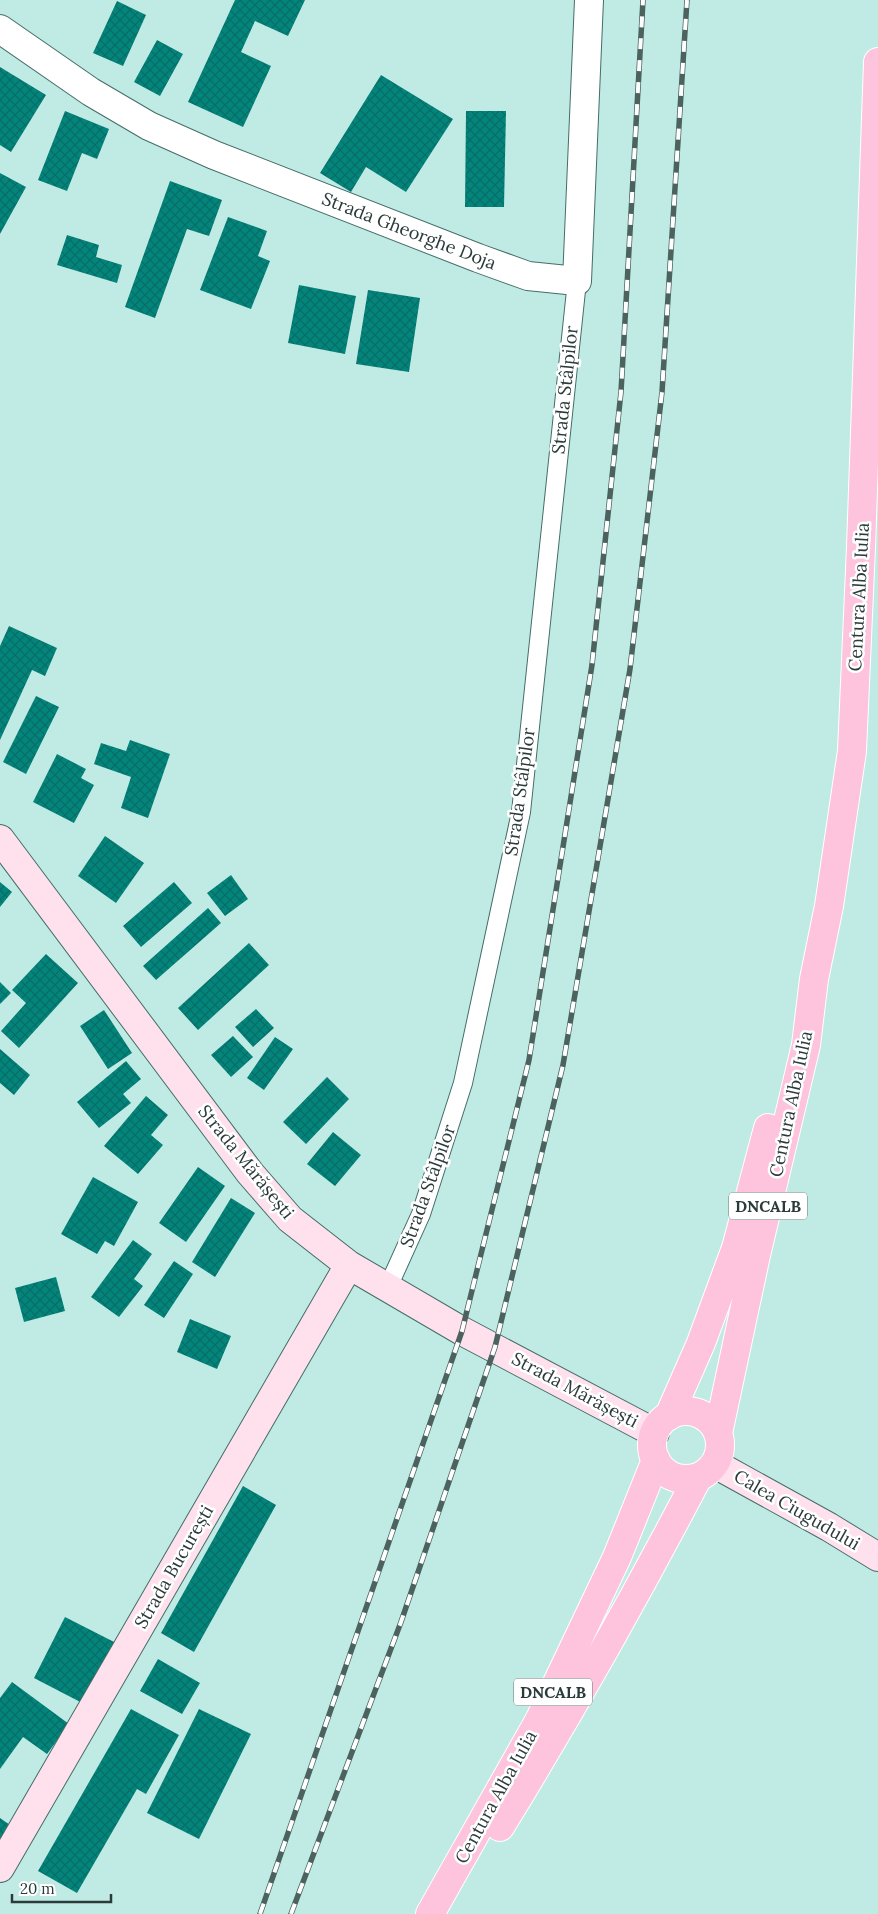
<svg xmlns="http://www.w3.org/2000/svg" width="878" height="1914" font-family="Lora,serif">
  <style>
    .building { fill: url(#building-cross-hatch) }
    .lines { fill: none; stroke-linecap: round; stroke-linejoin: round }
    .lane-casing { stroke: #456d68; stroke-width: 20 }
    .street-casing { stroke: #456d68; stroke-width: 30 }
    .secondary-casing { stroke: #456d68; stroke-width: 30 }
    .primary-casing { stroke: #fff; stroke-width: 30 }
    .lane { stroke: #fff; stroke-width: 18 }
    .street { stroke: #fff; stroke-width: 28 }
    .secondary { stroke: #ffe1ee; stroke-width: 28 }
    .primary { stroke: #fec3dd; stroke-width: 28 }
    .rail-casing { stroke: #4b625f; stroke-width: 5.5 }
    .rail { stroke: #fff; stroke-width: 4; stroke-dasharray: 11; stroke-linecap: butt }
    .labels { text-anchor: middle; stroke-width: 5; stroke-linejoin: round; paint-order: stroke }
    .shield { fill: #fff; stroke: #6a7674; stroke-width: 1 }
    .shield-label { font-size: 16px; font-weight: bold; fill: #2a3b39 }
    .street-label { font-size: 18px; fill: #2a3b39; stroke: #fff }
  </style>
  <defs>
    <pattern id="building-cross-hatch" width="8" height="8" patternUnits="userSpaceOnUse" patternTransform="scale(1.25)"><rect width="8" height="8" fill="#04857b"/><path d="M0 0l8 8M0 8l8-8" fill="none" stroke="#066e66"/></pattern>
  </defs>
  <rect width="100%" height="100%" fill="#c0ebe5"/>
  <path class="building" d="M235,0H305L288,36L255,21L241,52L271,66L243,127L188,102Z
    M117,1L146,15L123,66L93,53Z
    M157,40L183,54L160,96L134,82Z
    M0,67L46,95L11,152L0,145Z
    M381,75L453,119L406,192L366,167L351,192L320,173Z
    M65,111L109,129L97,159L82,153L67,191L38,180Z
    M466,111H506L504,207H465Z
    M0,173L26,187L0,234Z
    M170,181L222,200L209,236L187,229L155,318L125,307Z
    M228,217L267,231L258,256L270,261L251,309L200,290Z
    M67,235L99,245L96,257L122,265L117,283L57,265Z
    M299,285L356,296L345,354L288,343Z
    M368,290L420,298L409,372L356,364Z
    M9,626L57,648L45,676L32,670L0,740V646Z
    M36,696L59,707L26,774L3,762Z
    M130,740L170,754L148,818L121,808L131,777L94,764L101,743L126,751Z
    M57,754L86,769L81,778L94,785L74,823L33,802Z
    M105,836L144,863L116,903L78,876Z
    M231,875L248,899L225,916L207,893Z
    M0,882L12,892L0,907Z
    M174,882L192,903L141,947L123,926Z
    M208,908L221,923L156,980L143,966Z
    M249,943L269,965L198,1030L178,1008Z
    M46,954L78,983L19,1048L1,1031L26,1003L12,990Z
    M0,982L11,993L0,1004Z
    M256,1009L274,1028L253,1047L235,1027Z
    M104,1010L132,1053L108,1069L80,1026Z
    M233,1036L253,1057L231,1077L211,1055Z
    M275,1037L293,1049L264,1090L247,1078Z
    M0,1049L30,1075L14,1095L0,1083Z
    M126,1061L141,1079L123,1094L131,1103L99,1128L77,1102Z
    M327,1077L349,1099L306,1144L283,1122Z
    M146,1096L168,1115L151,1135L163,1145L138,1174L104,1146Z
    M333,1132L361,1155L335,1186L307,1164Z
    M198,1167L225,1186L186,1242L159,1223Z
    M93,1177L138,1202L114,1246L105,1241L97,1254L61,1234Z
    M231,1198L255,1213L215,1277L192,1262Z
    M133,1240L152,1254L134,1279L143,1286L119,1317L91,1297Z
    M174,1261L193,1274L164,1318L144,1305Z
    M56,1277L65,1311L24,1322L15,1288Z
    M190,1319L231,1336L217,1369L177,1352Z
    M243,1486L276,1505L194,1652L161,1633Z
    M65,1617L118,1644L86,1705L34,1678Z
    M158,1659L200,1683L182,1714L140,1691Z
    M12,1682L69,1724L47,1754L23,1737L0,1769V1698Z
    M131,1709L179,1735L146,1794L137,1789L77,1893L38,1871Z
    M199,1709L251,1734L199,1839L147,1813Z
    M0,1818L13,1827L0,1845Z"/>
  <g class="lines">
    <defs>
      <path id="lane" d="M388,1287L421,1214L463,1083L521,812L577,281"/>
      <path id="street" d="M0,29L91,92L149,126L214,155L478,258L528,276L577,281L589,0"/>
      <path id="secondary" d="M0,839L250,1173L290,1219L349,1265L462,1331L655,1433
        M715,1464L829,1527L878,1557
        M0,1868L349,1265"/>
      <path id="primary" d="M652 1445a34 34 0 1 1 68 0a34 34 0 1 1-68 0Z
        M669,1416L701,1343L736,1248L768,1128
        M718,1433L756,1255L806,1045L814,979L829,906L852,751L861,547L878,62
        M500,1827C570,1713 636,1596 698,1477
        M430,1914L540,1719L617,1557L656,1460"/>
    </defs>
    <use href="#lane" class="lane-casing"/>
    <use href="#street" class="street-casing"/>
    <use href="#secondary" class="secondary-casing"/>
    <use href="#primary" class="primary-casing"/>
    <use href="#lane" class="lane"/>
    <use href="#street" class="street"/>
    <use href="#secondary" class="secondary"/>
    <use href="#primary" class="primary"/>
    <defs>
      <path id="rail" d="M260,1914L462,1331L529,1060L592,665L621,392L643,0
        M291,1914L401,1622L495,1347L563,1065L630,669L662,392L687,0"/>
    </defs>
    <use href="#rail" class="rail-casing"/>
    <use href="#rail" class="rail"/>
  </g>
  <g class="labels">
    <g class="shield">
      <rect x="729" y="1192.5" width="78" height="27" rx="4"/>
      <rect x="514" y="1678.5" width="78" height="27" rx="4"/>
    </g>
    <g class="shield-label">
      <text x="768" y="1212">DNCALB</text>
      <text x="553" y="1698">DNCALB</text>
    </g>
    <g class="street-label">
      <text transform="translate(409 231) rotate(21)" y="6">Strada Gheorghe Doja</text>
      <text transform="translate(565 390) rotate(-84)" y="6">Strada Stâlpilor</text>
      <text transform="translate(859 597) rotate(-87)" y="6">Centura Alba Iulia</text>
      <text transform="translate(520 792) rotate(-82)" y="6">Strada Stâlpilor</text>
      <text transform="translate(791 1104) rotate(-78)" y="6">Centura Alba Iulia</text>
      <text transform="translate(246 1162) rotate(51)" y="6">Strada Mărășești</text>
      <text transform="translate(428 1186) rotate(-70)" y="6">Strada Stâlpilor</text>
      <text transform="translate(575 1390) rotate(28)" y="6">Strada Mărășești</text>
      <text transform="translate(797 1510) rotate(30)" y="6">Calea Ciugudului</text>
      <text transform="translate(174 1567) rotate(-60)" y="6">Strada București</text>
      <text transform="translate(496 1797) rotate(-61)" y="6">Centura Alba Iulia</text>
    </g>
  </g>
  <path d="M12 1894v8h99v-8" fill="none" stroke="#2a3b39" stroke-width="2.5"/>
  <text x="20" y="1894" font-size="15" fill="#2a3b39" stroke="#ffffff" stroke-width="4" paint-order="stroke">20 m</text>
</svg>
